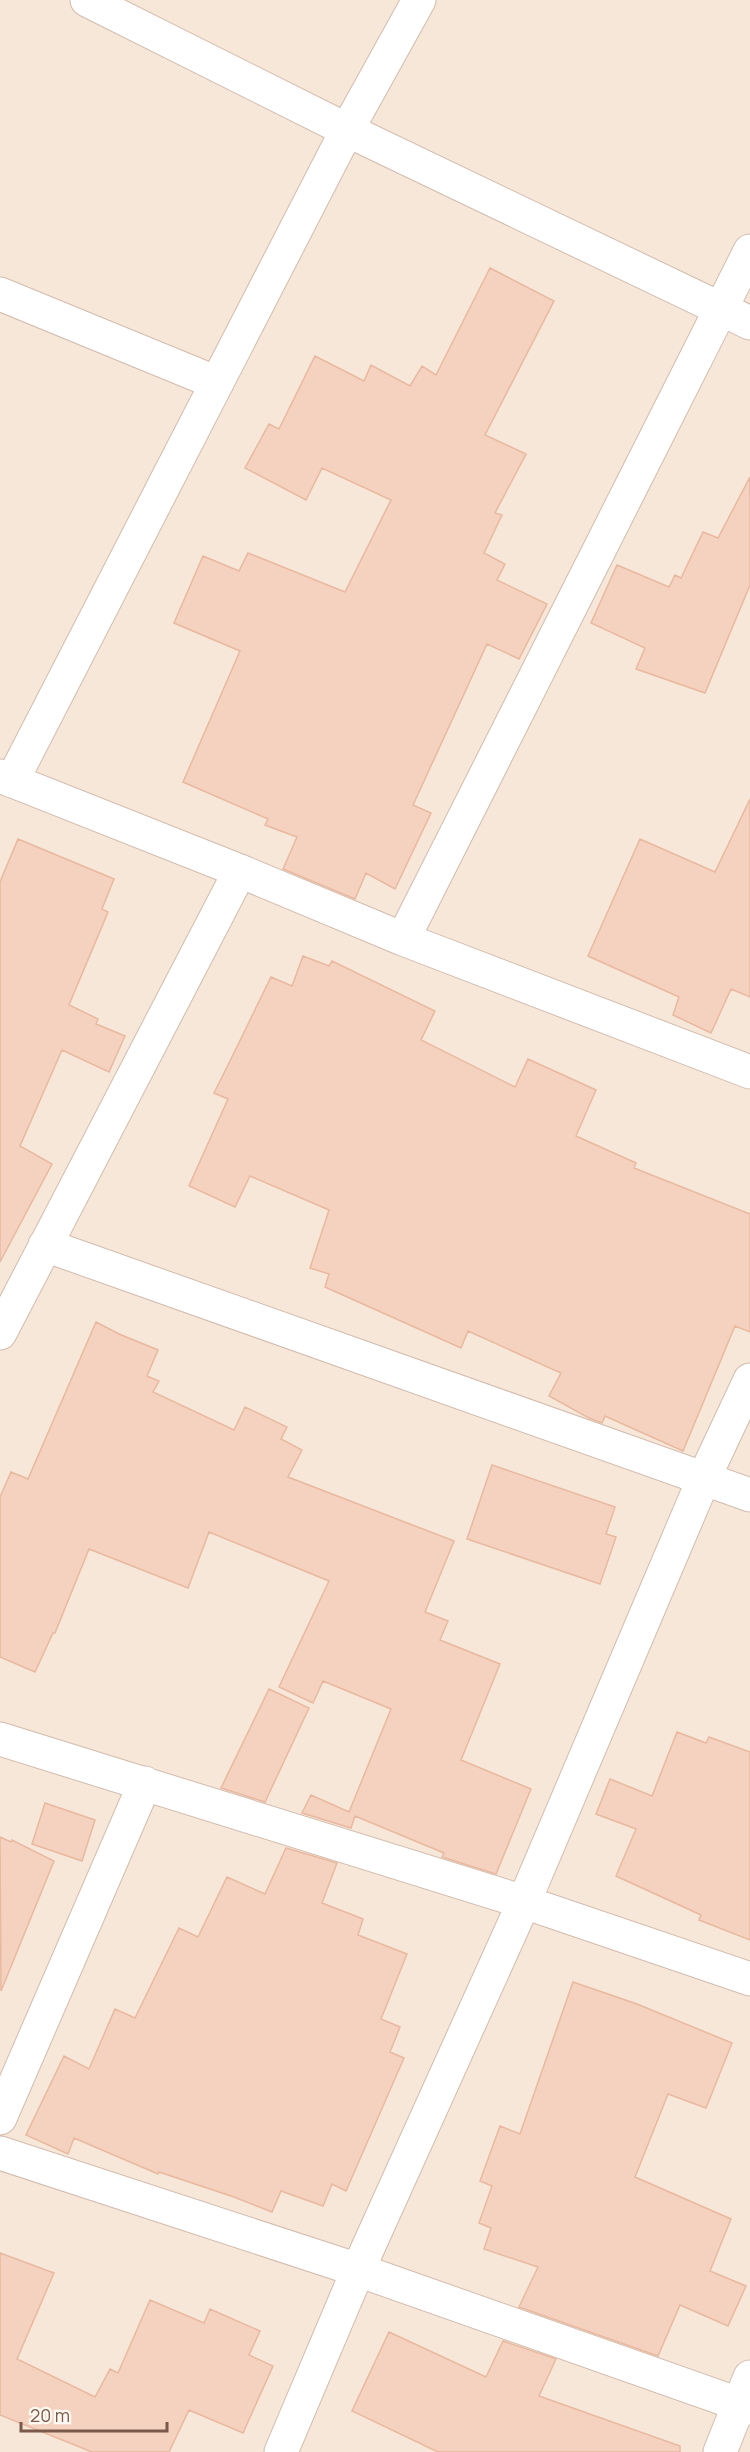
<svg xmlns="http://www.w3.org/2000/svg" width="750" height="2452" font-family="Manrope,sans-serif">
  <style>
    .residential { fill: #f6e7d8 }
    .building { fill: #f5d2c0; stroke: #e9b89f; stroke-width: 1.5 }
    .lines { fill: none; stroke-linecap: round; stroke-linejoin: round }
    .minor-casing { stroke: #d2bcae; stroke-width: 35 }
    .minor { stroke: #fff; stroke-width: 33 }
  </style>
  <rect width="100%" height="100%" fill="#fef5ea"/>
  <path class="residential" d="M0,0H750V2452H0Z"/>
  <path class="building" d="M490,268L554,301L485,435L526,454L495,513L502,515L484,553L505,564L497,580L547,604L519,659L487,644L413,805L431,813L395,889L366,873L355,899L283,869L297,837L265,825L268,819L183,782L240,651L174,623L203,556L239,571L248,553L345,592L391,500L322,468L306,500L245,468L269,424L279,429L315,356L364,381L371,365L410,386L422,366L436,375Z
    M750,477V585L705,693L636,669L645,648L591,623L617,565L669,587L675,575L681,578L703,532L718,538Z
    M750,799V997L731,989L711,1033L673,1015L679,997L588,956L640,839L715,872Z
    M18,839L114,879L102,909L108,912L69,1005L98,1019L96,1024L125,1036L109,1072L62,1050L20,1146L52,1164L0,1262V882Z
    M303,956L329,966L332,961L435,1011L421,1040L515,1087L528,1059L596,1090L576,1136L636,1163L634,1168L750,1214V1332L735,1326L683,1451L605,1416L602,1423L589,1418L549,1396L561,1373L468,1331L461,1348L325,1287L329,1274L310,1268L329,1210L250,1176L235,1207L189,1186L228,1099L214,1093L230,1061L271,977L292,986Z
    M96,1322L119,1334L158,1350L147,1376L159,1381L153,1392L234,1430L245,1407L287,1427L281,1439L302,1450L288,1477L454,1541L425,1612L448,1621L440,1640L500,1664L461,1760L531,1789L496,1874L442,1857L444,1853L355,1816L351,1828L302,1813L311,1795L349,1812L391,1709L323,1681L313,1703L279,1687L329,1581L209,1532L188,1588L89,1549L55,1633H53L35,1672L0,1657V1497L11,1472L28,1479Z
    M492,1465L615,1507L606,1534L616,1537L600,1584L467,1539Z
    M269,1689L309,1708L265,1802L221,1788Z
    M677,1732L706,1743L709,1737L750,1752V1940L699,1920L701,1915L616,1876L636,1829L596,1814L610,1779L652,1796Z
    M45,1803L95,1820L82,1861L32,1844Z
    M0,1837L11,1842L12,1840L54,1861L1,1991Z
    M286,1848L337,1863L322,1903L363,1919L358,1935L407,1954L381,2019L400,2027L390,2052L404,2058L346,2191L332,2184L323,2206L281,2191L272,2212L234,2197L159,2172L158,2174L74,2138L68,2154L26,2135L64,2056L89,2069L115,2009L135,2018L179,1928L198,1937L227,1877L265,1894Z
    M573,1982L637,2004L732,2043L706,2108L668,2094L635,2177L731,2219L710,2271L746,2286L728,2326L680,2305L658,2356L519,2307L538,2267L484,2249L491,2228L479,2223L492,2186L480,2181L500,2126L520,2134Z
    M0,2253L54,2273L17,2359L95,2397L110,2369L118,2373L150,2300L204,2323L210,2309L260,2331L249,2355L273,2366L243,2433L189,2410L169,2452H92L0,2415Z
    M389,2332L486,2377L503,2341L556,2359L539,2396L680,2446V2452H438L352,2411Z"/>
  <g class="lines">
    <defs>
      <path id="minor" d="M87,0L347,130L750,323
        M0,294L217,383
        M0,776L240,871L403,939L750,1072
        M12,781L347,130L419,0
        M403,939L750,251
        M45,1245L750,1495
        M0,1333L240,871
        M0,1739L524,1902L750,1979
        M0,2118L145,1783
        M0,2153L358,2270L750,2408
        M281,2452L358,2270L524,1902L704,1478L750,1380
        M720,2452L750,2377"/>
    </defs>
    <use href="#minor" class="minor-casing"/>
    <use href="#minor" class="minor"/>
  </g>
  <path d="M21 2422v9h146v-9" fill="none" stroke="#7b5a4b" stroke-width="3"/>
  <text x="30" y="2422" font-size="18" fill="#7b5a4b" stroke="#fff9f2" stroke-width="4.5" paint-order="stroke">20 m</text>
</svg>
